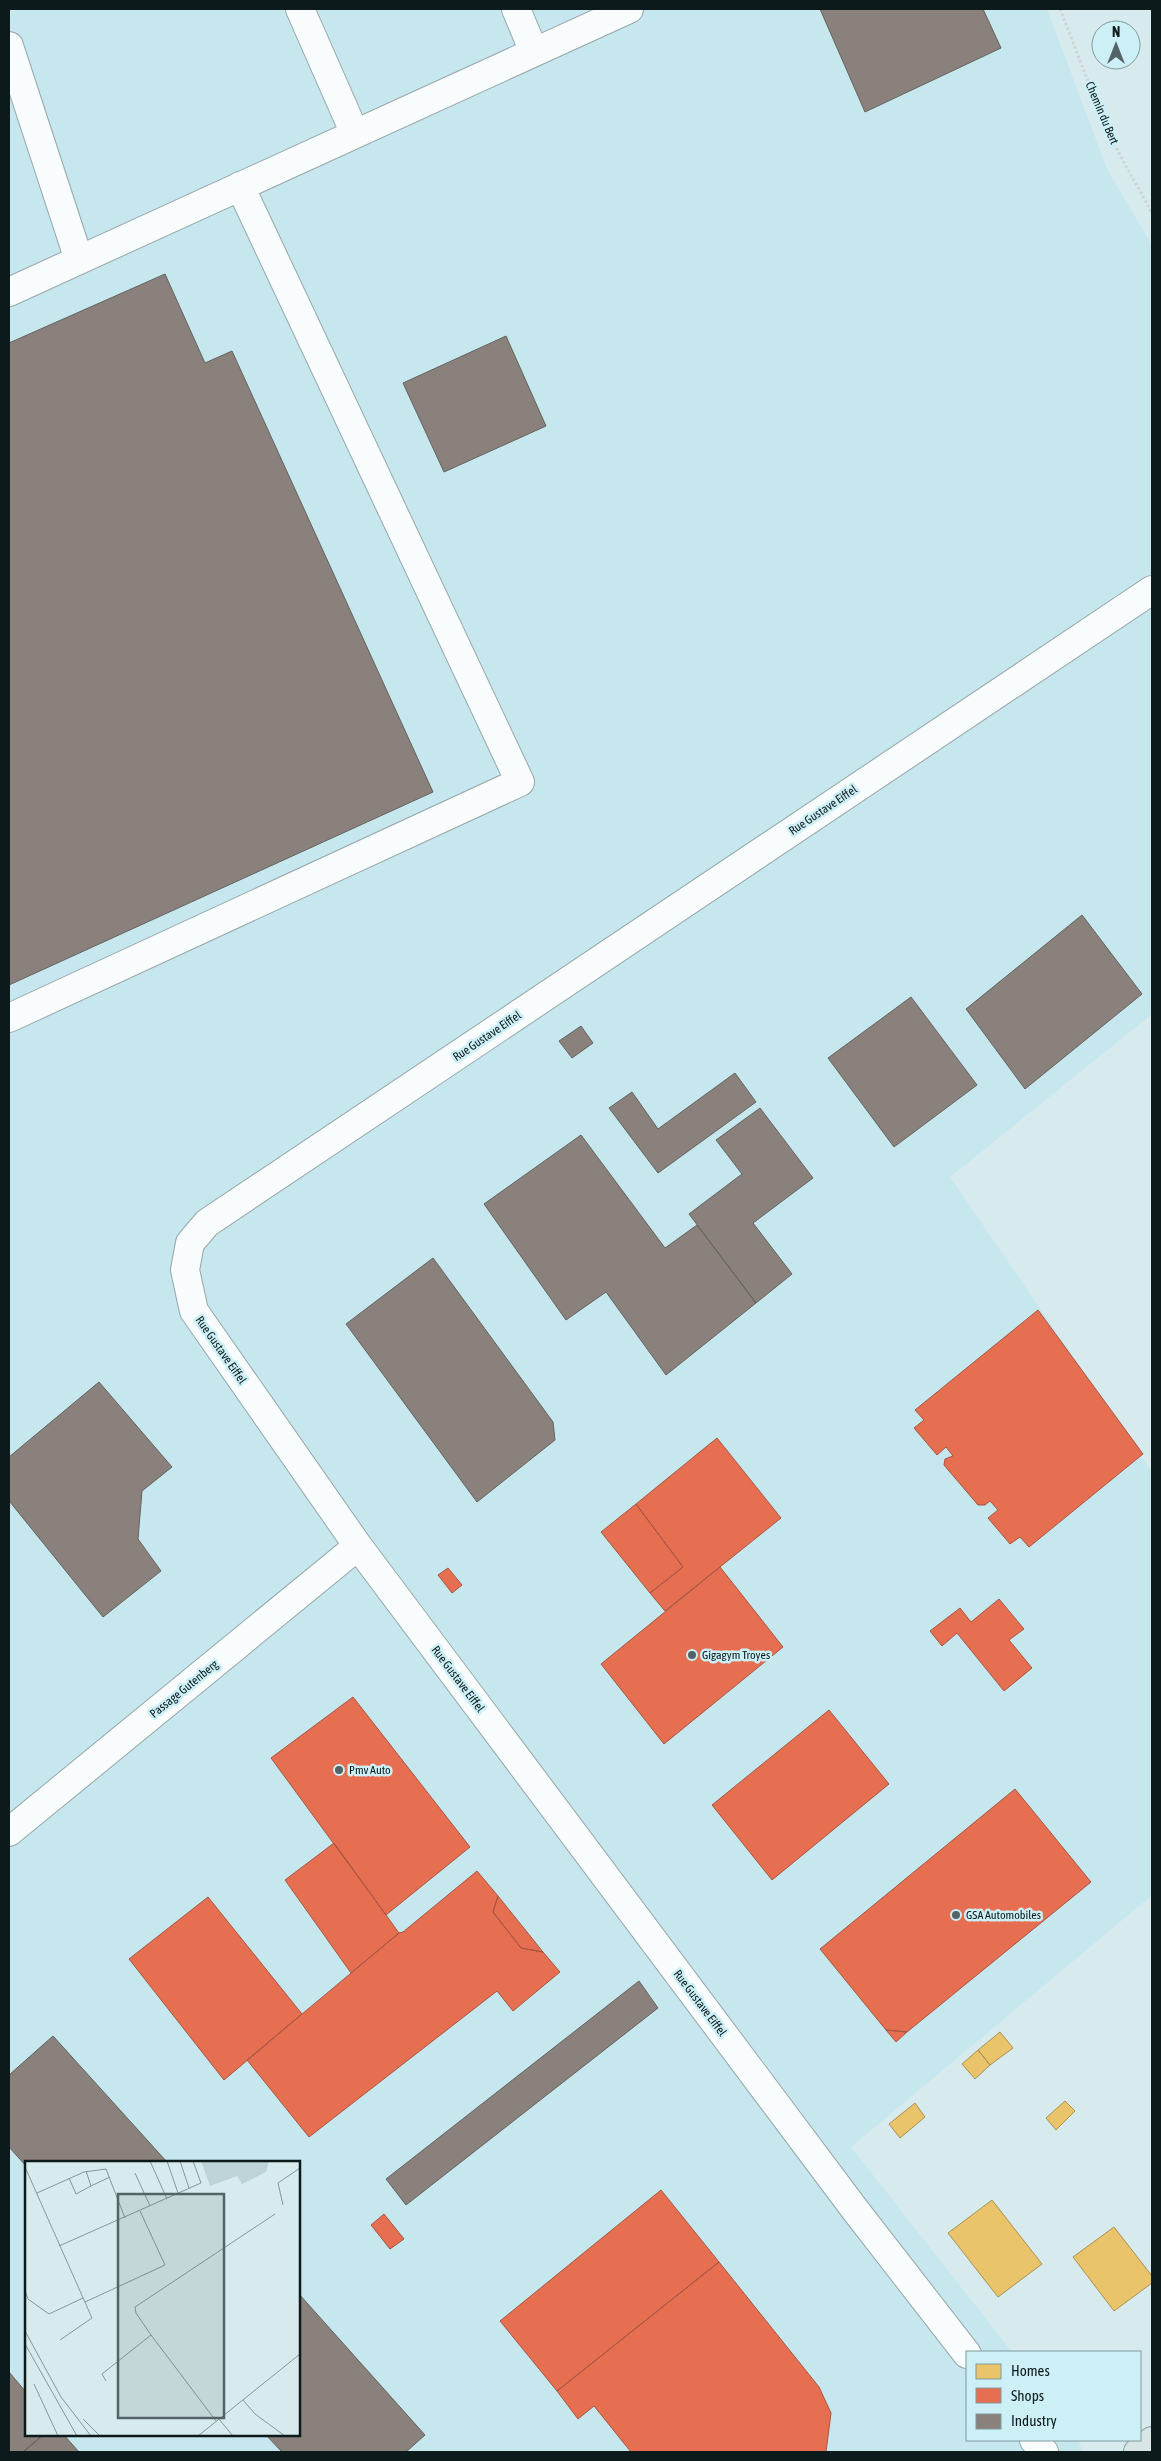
<svg xmlns="http://www.w3.org/2000/svg" width="1161" height="2461" font-family="'Asap Condensed',sans-serif">
  <style>
    .built { fill: #c6e7ee; fill-rule: evenodd }
    .homes { fill: #e9c46a; stroke: #a79153 }
    .shops { fill: #e76f51; stroke: #a65641 }
    .industry { fill: #8a817c; stroke: #64625f }
    .lines { fill: none; stroke-linecap: round; stroke-linejoin: round }
    .minor-casing { stroke: #97a6a9; stroke-width: 30 }
    .major-casing { stroke: #879fa2; stroke-width: 30 }
    .path { stroke: #cfd5d6; stroke-width: 3; stroke-dasharray: 2.5 2.5; stroke-linecap: butt }
    .minor { stroke: #f9fcfc; stroke-width: 28 }
    .major { stroke: #d9e4e5; stroke-width: 28 }
    .poi-dot { fill: #546365; stroke: #cdf0f7; stroke-width: 2 }
    .labels { text-anchor: middle; stroke-width: 5; stroke-linejoin: round; paint-order: stroke }
    .street-label { font-size: 12px; fill: #0d1a1c; stroke: #cdf0f7 }
    .poi-label { font-size: 12px; fill: #0d1a1c; stroke: #cdf0f7; text-anchor: start }
    .inset-road { fill: none; stroke: #869799; stroke-width: 1 }
    .view { fill: #546365; fill-opacity: 0.15; stroke: #546365; stroke-width: 2.5 }
    .inset-edge { fill: none; stroke: #0d1a1c; stroke-width: 2.5 }
  </style>
  <rect width="100%" height="100%" fill="#d7eaed"/>
  <path class="built" d="M9,9H1047L1107,169L1152,245V1014L950,1177L1152,1472V1895L851,2147L1012,2352H967V2440H1078L1083,2452H9ZM26,2162H299V2435H26Z"/>
  <path class="homes" d="M1000,2032L1013,2048L990,2065L978,2050Z
    M978,2050L990,2065L975,2079L962,2064Z
    M1065,2101L1075,2111L1056,2130L1046,2118Z
    M915,2103L925,2117L900,2138L889,2124Z
    M992,2200L1042,2264L998,2297L948,2233Z
    M1114,2227L1152,2276V2283L1114,2311L1073,2257Z"/>
  <path class="shops" d="M1038,1310L1143,1454L1029,1547L1020,1537L1010,1544L988,1518L998,1510L990,1501L985,1505H978L944,1465L945,1459L953,1456L946,1447L937,1455L914,1428L924,1420L915,1410Z
    M717,1438L781,1518L665,1611L650,1593L683,1567L636,1504Z
    M636,1504L683,1567L650,1593L601,1532Z
    M720,1567L783,1647L664,1744L601,1664Z
    M448,1568L462,1585L452,1593L438,1575Z
    M999,1599L1024,1629L1009,1640L1032,1668L1004,1691L957,1633L942,1646L930,1631L960,1608L971,1622Z
    M353,1697L470,1847L386,1915L271,1758Z
    M829,1710L889,1784L772,1880L712,1805Z
    M1015,1789L1091,1882L907,2032L886,2030L820,1949Z
    M334,1843L399,1933L351,1973L285,1880Z
    M477,1871L498,1896L493,1912L521,1948L543,1952L560,1972L513,2011L497,1991L309,2137L247,2060L399,1933L403,1932Z
    M498,1896L543,1952L521,1948L493,1912Z
    M208,1897L302,2014L224,2080L129,1959Z
    M886,2030L907,2032L896,2042Z
    M661,2190L719,2262L557,2391L500,2321Z
    M384,2214L404,2239L390,2249L371,2225Z
    M719,2262L819,2387L831,2413L826,2452H631L594,2406L578,2419L557,2391Z"/>
  <path class="industry" d="M820,9H983L1001,48L865,112Z
    M165,274L205,363L232,351L433,792L9,985V343Z
    M506,336L546,426L444,472L403,383Z
    M1082,915L1142,994L1025,1089L966,1009Z
    M911,997L977,1085L894,1147L828,1058Z
    M581,1026L593,1043L572,1058L559,1041Z
    M735,1073L756,1102L658,1173L609,1108L632,1092L658,1129Z
    M760,1108L813,1178L753,1223L792,1274L756,1303L689,1214L742,1174L716,1140Z
    M581,1135L665,1248L697,1225L756,1303L666,1375L606,1292L566,1320L484,1204Z
    M433,1258L553,1422L555,1440L477,1502L346,1324Z
    M99,1382L172,1467L142,1491L138,1539L161,1571L103,1617L10,1502L9,1504V1457Z
    M639,1981L658,2008L406,2205L386,2179Z
    M53,2036L167,2162H26V2166L9,2147V2075Z
    M299,2294L425,2435L406,2452H282L266,2435H299Z
    M9,2372L26,2392V2435H43L23,2452H9Z
    M43,2435H64L79,2452H23Z"/>
  <g class="lines">
    <defs>
      <path id="minor" d="M300,9L355,134
        M516,9L534,52
        M9,46L79,260
        M9,292L629,9
        M9,1018L520,782L240,186
        M9,1832L358,1546
        M967,2354L856,2211L358,1546L194,1311L185,1270L190,1243L207,1223L1152,590
        M1034,2440L1044,2452"/>
      <path id="major" d="M1138,2452L1152,2441"/>
    </defs>
    <use href="#minor" class="minor-casing"/>
    <use href="#major" class="major-casing"/>
    <path class="path" d="M1060,9L1109,135L1152,213"/>
    <use href="#minor" class="minor"/>
    <use href="#major" class="major"/>
  </g>
  <g class="poi-dot">
    <circle cx="692" cy="1655" r="5"/>
    <circle cx="339" cy="1770" r="5"/>
    <circle cx="956" cy="1915" r="5"/>
  </g>
  <g class="labels">
    <g class="street-label">
      <text transform="translate(1102 113) rotate(67)" y="4">Chemin du Bert</text>
      <text transform="translate(823 810) rotate(-34)" y="4">Rue Gustave Eiffel</text>
      <text transform="translate(487 1036) rotate(-34)" y="4">Rue Gustave Eiffel</text>
      <text transform="translate(221 1350) rotate(55)" y="4">Rue Gustave Eiffel</text>
      <text transform="translate(458 1679) rotate(53)" y="4">Rue Gustave Eiffel</text>
      <text transform="translate(184 1689) rotate(-39)" y="4">Passage Gutenberg</text>
      <text transform="translate(700 2003) rotate(53)" y="4">Rue Gustave Eiffel</text>
    </g>
    <g class="poi-label">
      <text x="702" y="1659">Gigagym Troyes</text>
      <text x="349" y="1774">Pmv Auto</text>
      <text x="966" y="1919">GSA Automobiles</text>
    </g>
  </g>
  <g transform="translate(25 2161)">
    <rect width="275" height="275" fill="#d7eaed"/>
    <path d="M176,0H244L241,11L217,23L212,15L185,25Z" fill="#bdd3d8"/>
    <path class="inset-road" d="M125,0L142,38M142,0L153,32M155,0L164,27M0,6L67,157L35,179M110,12L125,45M44,17L51,33L66,25L61,10M66,25L85,16M12,32L59,11L81,8L100,57M258,44L253,22L275,7M34,85L176,22L168,0M0,129L3,138L24,153L58,137M60,141L140,104L115,50M0,170L36,236L66,275M0,183L52,275M81,220L77,213L126,174M9,223L33,275M218,239L230,253L260,275M58,258L75,275M194,258L208,275M191,260L126,174L111,152L110,146L250,53M173,275L275,193"/>
    <path class="view" d="M93,33H199V257H93Z"/>
    <rect width="275" height="275" class="inset-edge"/>
  </g>
  <rect width="1161" height="2461" fill="none" stroke="#0d1a1c" stroke-width="20"/>
  <rect x="966" y="2351" width="175" height="90" fill="#cdf0f7" stroke="#809a9f"/>
  <rect x="976" y="2364" width="25" height="15" fill="#e9c46a" stroke="#809a9f"/>
  <text x="1011" y="2376" font-size="15" fill="#0d1a1c">Homes</text>
  <rect x="976" y="2388" width="25" height="15" fill="#e76f51" stroke="#809a9f"/>
  <text x="1011" y="2401" font-size="15" fill="#0d1a1c">Shops</text>
  <rect x="976" y="2414" width="25" height="15" fill="#8a817c" stroke="#809a9f"/>
  <text x="1011" y="2426" font-size="15" fill="#0d1a1c">Industry</text>
  <g transform="translate(1116 45)"><circle r="24" fill="#cdf0f7" stroke="#809a9f"/>
  <path d="M0-4L9 19L0 12L-9 19Z" fill="#546365"/>
  <text y="-8" font-size="14" font-weight="bold" text-anchor="middle" fill="#0d1a1c">N</text>
  </g>
</svg>
